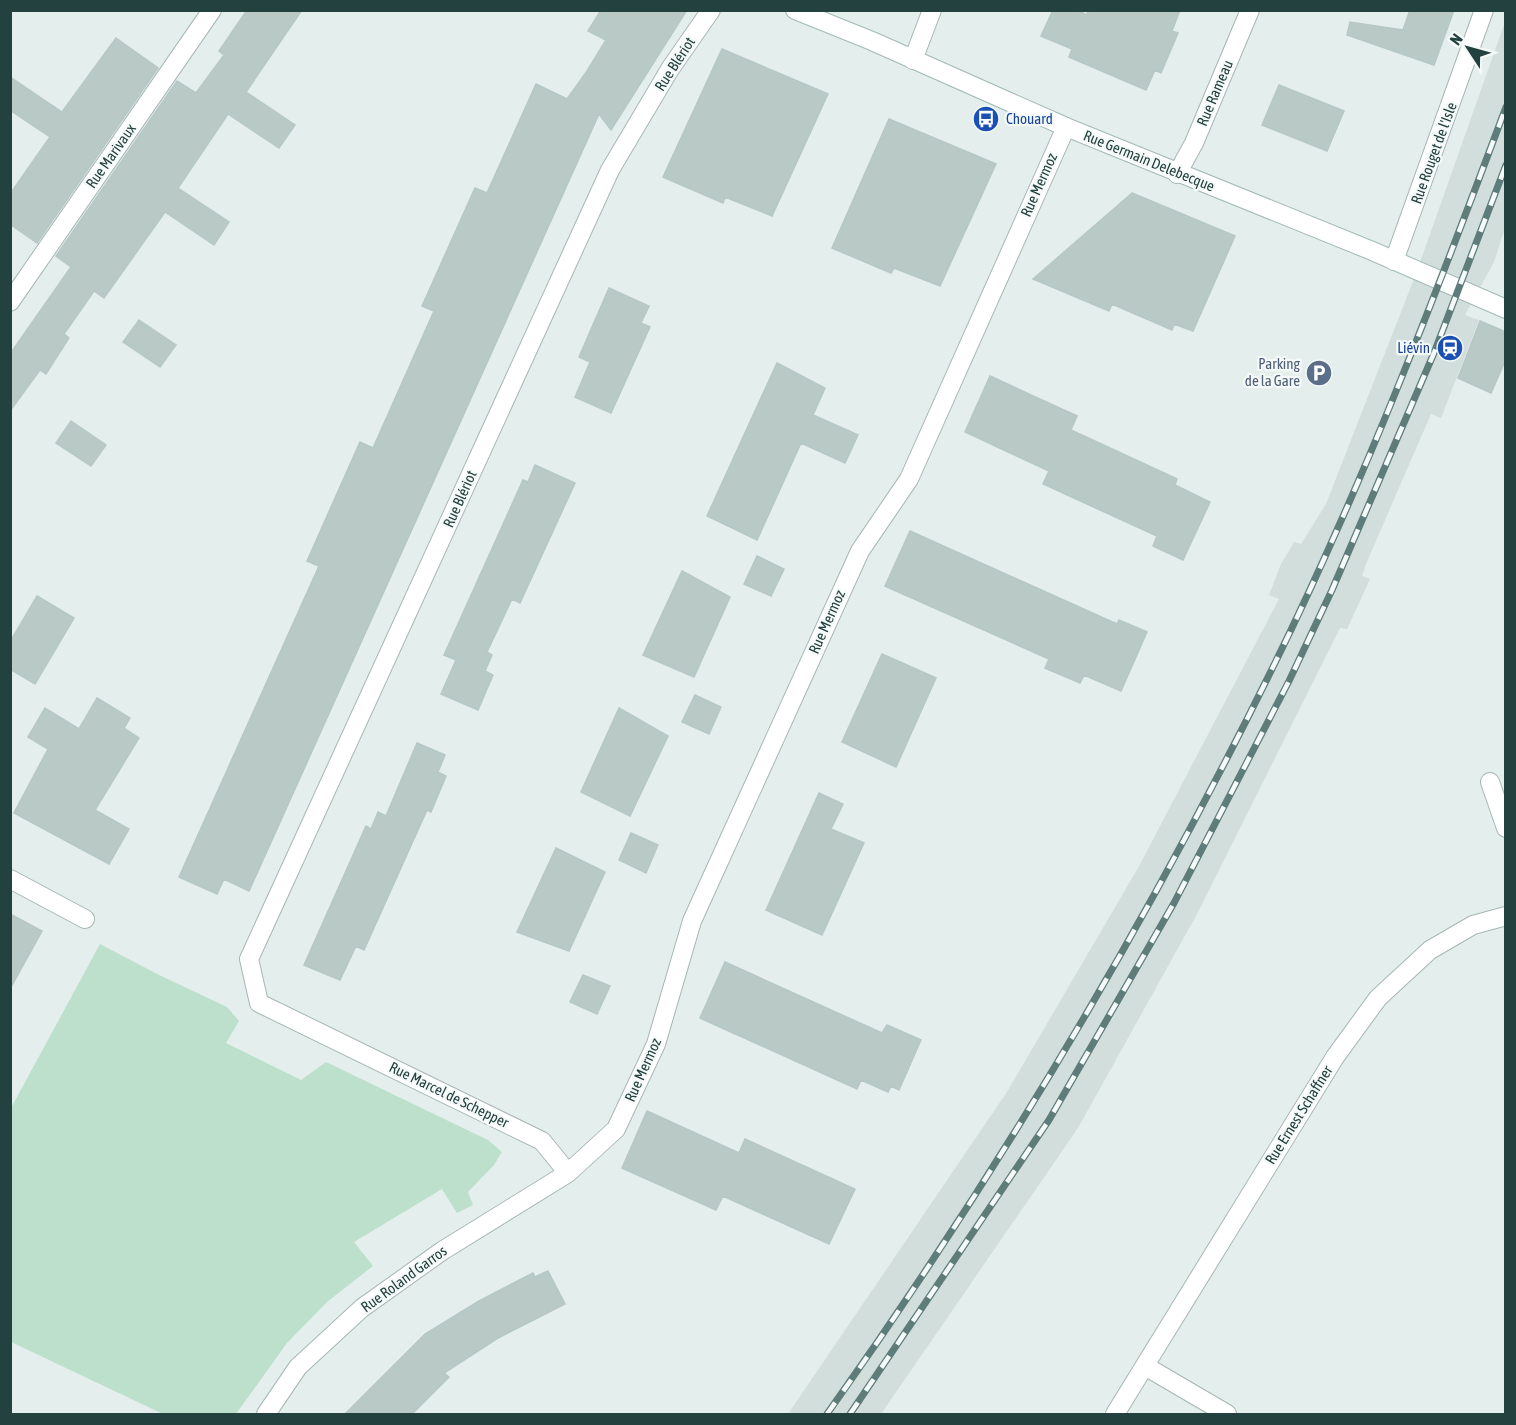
<svg xmlns="http://www.w3.org/2000/svg" width="1516" height="1425" font-family="'Asap Condensed',sans-serif">
  <style>
    .built { fill: #d2dedb }
    .green { fill: #bde0cd }
    .building { fill: #b9c9c6; stroke: #b6c8c5; stroke-width: 1.5 }
    .lines { fill: none; stroke-linecap: round; stroke-linejoin: round }
    .street-casing { stroke: #a6b7b5; stroke-width: 20 }
    .secondary-casing { stroke: #a2bab7; stroke-width: 20 }
    .street { stroke: #fff; stroke-width: 18 }
    .secondary { stroke: #fff; stroke-width: 18 }
    .rail-casing { stroke: #5d7c7a; stroke-width: 7 }
    .rail { stroke: #f5faf9; stroke-width: 4.5; stroke-dasharray: 14; stroke-linecap: butt }
    .labels { text-anchor: middle; stroke-width: 4.5; stroke-linejoin: round; paint-order: stroke }
    .street-label { font-size: 15px; fill: #23413f; stroke: #f5faf9 }
    .transit-label { font-size: 15px; fill: #164399; stroke: #f5faf9; text-anchor: start }
    .service-label { font-size: 15px; fill: #4e5e75; stroke: #f5faf9; text-anchor: end }
  </style>
  <rect width="100%" height="100%" fill="#e4eeec"/>
  <path class="built" d="M1505,22V228L1494,262L1465,315L1479,320L1441,418L1431,414L1366,564L1362,576L1370,579L1347,629L1340,628L1197,914L1078,1128L881,1414H788L1007,1092L1138,868L1279,599L1269,595L1281,564L1294,542L1301,544L1326,504L1417,271Z"/>
  <path class="green" d="M100,944L159,975L227,1007L239,1021L226,1043L301,1080L326,1062L488,1140L502,1152L494,1165L468,1192L473,1205L457,1213L442,1189L354,1242L373,1266L327,1302L287,1343L236,1414H163L11,1342V1108Z"/>
  <path class="building" d="M247,10H302L246,92L295,125L279,148L228,114L178,188L229,222L214,245L165,212L104,298L94,291L64,334L69,338L46,374L40,370L10,411V354L71,267L56,256L177,81L196,93L224,55L219,51Z
    M601,10H687L611,130L599,114L249,891L224,879L217,894L179,877L319,566L307,561L360,442L373,448L434,311L422,306L475,188L487,193L536,84L567,99L587,71L606,40L588,31Z
    M1053,10H1076L1087,15L1088,10H1180L1172,31L1178,33L1161,73L1155,70L1146,90L1069,57L1072,49L1041,36Z
    M1410,10H1454L1434,65L1347,35L1350,22L1403,30Z
    M116,38L158,68L37,243L10,224V194L50,137L10,110V77L62,112Z
    M722,49L828,94L772,216L725,197L723,203L663,177Z
    M1279,85L1344,111L1327,151L1262,125Z
    M889,119L996,164L940,286L894,268L891,273L832,248Z
    M1132,193L1235,236L1193,331L1174,324L1172,330L1112,304L1109,311L1033,279Z
    M609,288L649,306L641,323L650,327L611,413L575,397L590,362L579,357Z
    M139,320L176,345L160,367L123,342Z
    M1480,321L1506,332V359L1491,393L1458,378Z
    M777,363L825,388L813,415L858,435L845,463L801,443L757,540L707,516Z
    M990,376L1077,416L1071,430L1177,479L1175,485L1210,502L1183,560L1153,546L1157,536L1043,484L1049,471L965,432Z
    M71,421L106,445L91,466L56,443Z
    M535,465L575,483L520,603L512,599L487,652L492,655L485,671L493,675L478,710L441,694L456,660L444,655L523,480L528,482Z
    M910,531L1117,624L1119,620L1147,632L1121,691L1084,675L1080,683L1045,668L1049,659L885,586Z
    M757,556L784,569L771,596L744,584Z
    M682,571L730,597L694,677L643,655Z
    M37,596L74,618L35,684L10,669V642Z
    M882,654L936,678L896,767L842,742Z
    M695,695L721,707L709,734L682,722Z
    M97,698L130,718L124,728L139,738L95,810L129,829L109,864L14,813L48,749L28,737L45,708L79,729Z
    M619,708L668,736L630,816L581,792Z
    M417,743L445,755L438,772L446,776L431,812L427,810L364,950L356,946L340,980L304,965L366,826L371,829L378,812L386,816Z
    M819,793L843,804L831,829L864,843L822,935L766,910Z
    M631,833L658,845L646,873L619,860Z
    M556,848L605,872L569,951L517,932Z
    M10,914L42,931L10,989Z
    M725,962L882,1033L887,1025L921,1040L899,1090L891,1086L888,1092L861,1080L857,1089L700,1018Z
    M583,975L610,986L597,1014L570,1002Z
    M647,1111L739,1153L745,1139L855,1189L829,1244L723,1196L716,1210L622,1168Z
    M548,1271L565,1304L498,1338L444,1373L449,1377L412,1414H345L425,1334L479,1301L533,1273L535,1277Z"/>
  <g class="lines">
    <defs>
      <path id="street" d="M913,60L932,10
        M1177,174L1194,143L1250,10
        M1394,261L1484,10
        M10,302L212,10
        M1490,782L1506,828
        M10,879L85,919
        M568,1173L542,1141L259,1003L249,959L610,170L670,69L711,10
        M1145,1366L1227,1414
        M266,1414L298,1367L362,1308L442,1251L568,1173L616,1129L656,1044L692,921L860,551L909,479L1066,127
        M1115,1414L1335,1057L1378,998L1430,950L1473,925L1506,916"/>
      <path id="secondary" d="M795,10L872,41L1066,127L1370,250L1506,309"/>
    </defs>
    <use href="#street" class="street-casing"/>
    <use href="#secondary" class="secondary-casing"/>
    <use href="#street" class="street"/>
    <use href="#secondary" class="secondary"/>
    <defs>
      <path id="rail" d="M827,1414C995,1178 1144,929 1272,669C1362,487 1435,297 1506,107
        M850,1414L1049,1120L1174,903L1289,681L1332,590L1434,353L1506,165"/>
    </defs>
    <use href="#rail" class="rail-casing"/>
    <use href="#rail" class="rail"/>
  </g>
  <defs>
    <symbol id="bus-disc" viewBox="-11 -11 22 22"><circle r="9.5" fill="#1a4fb4" stroke="#f5faf9"/><path d="M-5-6H5V4H4V6H2V4H-2V6H-4V4H-5ZM-3.5-4V0h7V-4ZM-3.5 1.2v1.5H-2V1.2ZM2 1.2v1.5H3.5V1.2Z" fill="#fff"/></symbol>
    <symbol id="station-disc" viewBox="-11 -11 22 22"><circle r="9.5" fill="#1a4fb4" stroke="#f5faf9"/><path d="M-3-6H3Q5-6 5-4V2Q5 4 3 4L4.5 6H3L1.5 4h-3L-3 6H-4.5L-3 4Q-5 4-5 2V-4Q-5-6-3-6ZM-3.5-4v3h7v-3ZM-3.5 1v1.5H-2V1ZM2 1v1.5H3.5V1Z" fill="#fff"/></symbol>
    <symbol id="parking-disc" viewBox="-11 -11 22 22"><circle r="9.5" fill="#5c6f8a" stroke="#f5faf9"/><path d="M-3.5-5.5H1a3.5 3.5 0 0 1 0 7H-1V5.5H-3.5ZM-1-3.4V-.6H.8a1.4 1.4 0 0 0 0-2.8Z" fill="#fff"/></symbol>
  </defs>
  <g fill-rule="evenodd">
    <use href="#bus-disc" x="971" y="104" width="30" height="30"/>
    <use href="#station-disc" x="1435" y="333" width="30" height="30"/>
    <use href="#parking-disc" x="1304" y="358" width="30" height="30"/>
  </g>
  <g class="labels">
    <g class="street-label">
      <text transform="translate(675 64) rotate(-57)" y="5">Rue Blériot</text>
      <text transform="translate(1215 93) rotate(-67)" y="5">Rue Rameau</text>
      <text transform="translate(1434 153) rotate(-70)" y="5">Rue Rouget de l'Isle</text>
      <text transform="translate(111 156) rotate(-55)" y="5">Rue Marivaux</text>
      <text transform="translate(1149 161) rotate(22)" y="5">Rue Germain Delebecque</text>
      <text transform="translate(1039 185) rotate(-66)" y="5">Rue Mermoz</text>
      <text transform="translate(460 499) rotate(-66)" y="5">Rue Blériot</text>
      <text transform="translate(827 622) rotate(-66)" y="5">Rue Mermoz</text>
      <text transform="translate(643 1070) rotate(-66)" y="5">Rue Mermoz</text>
      <text transform="translate(449 1095) rotate(26)" y="5">Rue Marcel de Schepper</text>
      <text transform="translate(1299 1115) rotate(-58)" y="5">Rue Ernest Schaffner</text>
      <text transform="translate(404 1279) rotate(-36)" y="5">Rue Roland Garros</text>
    </g>
    <g class="transit-label">
      <text x="1006" y="124">Chouard</text>
      <text x="1430" y="353" text-anchor="end">Liévin</text>
    </g>
    <g class="service-label">
      <text x="1300" y="369">Parking<tspan x="1300" dy="17">de la Gare</tspan></text>
    </g>
  </g>
  <rect width="1516" height="1425" fill="none" stroke="#23413f" stroke-width="24"/>
  <g transform="translate(1468 48) rotate(306)" stroke="#f5faf9" stroke-width="4.5" paint-order="stroke">
  <path d="M0-4.5L10 22L0 15L-10 22Z" fill="#23413f"/>
  <text y="-9" font-size="16" font-weight="bold" text-anchor="middle" fill="#23413f">N</text>
  </g>
</svg>
